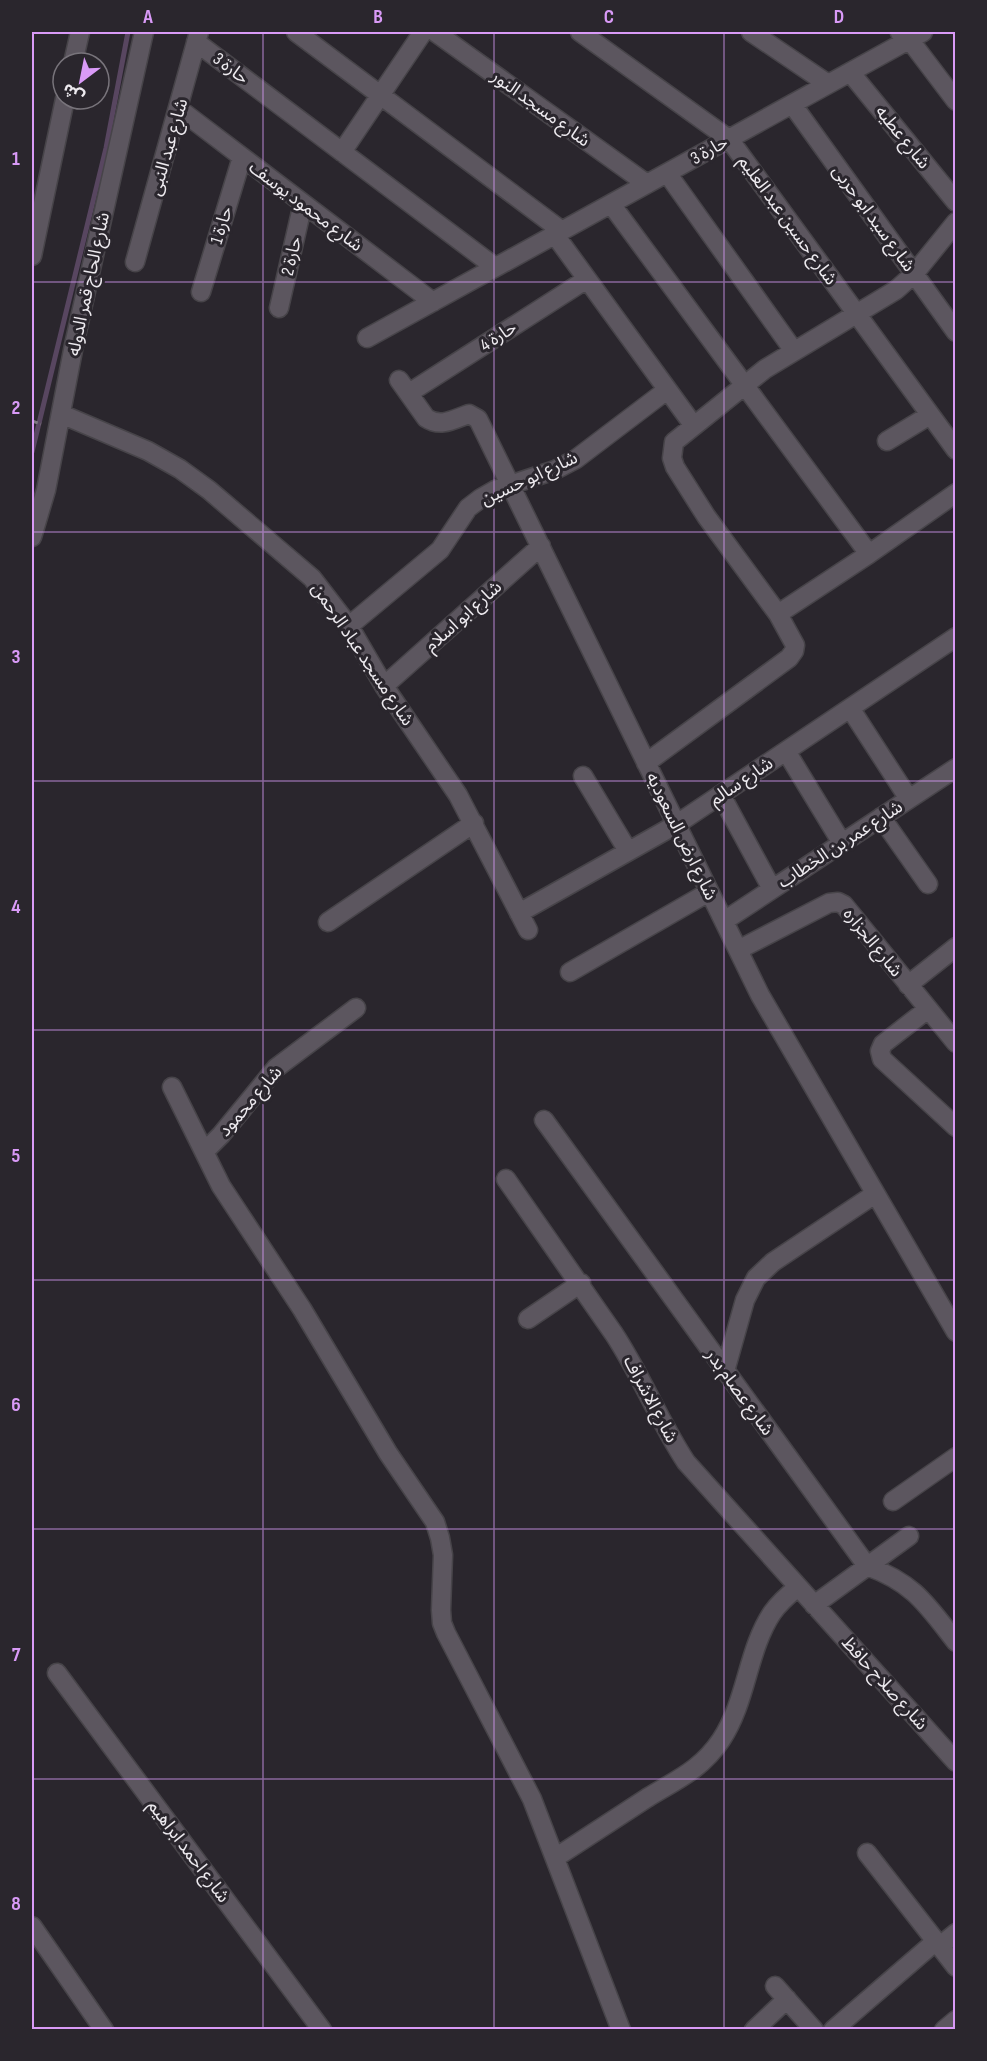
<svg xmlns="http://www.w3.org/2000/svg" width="987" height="2061" font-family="'Sofia Sans Condensed','Noto Sans Arabic',sans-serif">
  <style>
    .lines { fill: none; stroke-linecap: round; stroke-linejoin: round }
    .stream { stroke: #584660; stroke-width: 5 }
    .street-casing { stroke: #474449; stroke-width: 21 }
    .path { stroke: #7d797f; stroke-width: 3; stroke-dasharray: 6 3; stroke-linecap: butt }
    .street { stroke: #5c565f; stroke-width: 18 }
    .grid { fill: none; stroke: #d99af7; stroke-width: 1.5; stroke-opacity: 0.55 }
    .labels { text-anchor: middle; stroke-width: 6; stroke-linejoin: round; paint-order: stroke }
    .street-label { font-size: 18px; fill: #edeaef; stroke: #2a262d }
    .neatline { fill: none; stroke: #d99af7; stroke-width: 2 }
    .grid-label { font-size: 20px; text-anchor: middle; font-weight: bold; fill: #d99af7 }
  </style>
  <rect width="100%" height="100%" fill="#2a262d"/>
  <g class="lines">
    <path class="stream" d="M32,452L106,148L128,32"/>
    <defs>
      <path id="street" d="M296,32L562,231
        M435,32L647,184
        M580,32L729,139L956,450
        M751,32L828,84
        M900,33L909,39L956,101
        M196,42L495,267
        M73,63L80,32
        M850,72L956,202
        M792,104L956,332
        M179,109L433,302
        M342,152L423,32
        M667,173L794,351
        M611,204L869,554
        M555,235L694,426
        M32,256L65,99
        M135,262L199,32
        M201,292L242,157
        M279,308L303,203
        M367,338L923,32
        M399,380L426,418C441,428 454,419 469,414L478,419L760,995L956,1332
        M409,393L587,279
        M61,414L148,451L180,469L209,490L312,578L349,626L384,686L458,795L528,930
        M887,441L930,415
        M32,537L46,490L74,345L144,32
        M778,614L869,554L956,493
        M349,626L440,550L468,508L481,498L495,490L555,470L576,459L667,390
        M384,686L541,546
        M850,708L909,799
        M786,751L842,843
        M646,763L789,658L794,651L795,645L778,614L706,516L675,467L672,458L674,442L765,369L896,290L914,274L956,222
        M583,776L628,851
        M721,795L772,889
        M881,817L928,884
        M519,913L677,824L956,637
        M724,921L956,768
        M328,922L474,823
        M738,950L829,903L838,902L844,905L956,1043
        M570,972L709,892
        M908,985L956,947
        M928,1009L883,1044L880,1051L882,1059L956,1127
        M172,1087L221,1186L302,1309L388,1453L435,1522L440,1538L443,1555L441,1610L442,1623L446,1633L532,1799L621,2030
        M544,1120L867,1566C914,1583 927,1605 956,1642
        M204,1152L221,1135L276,1068L356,1008
        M506,1179L614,1334C641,1375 659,1421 686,1462L956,1762
        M528,1319L581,1283
        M725,1371L745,1300L756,1278L773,1262L875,1194
        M893,1501L956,1457
        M814,1605L909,1536
        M57,1673L322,2030
        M867,1853L956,1967
        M555,1858C586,1838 616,1818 647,1798C676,1780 701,1770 721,1740C747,1701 747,1651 772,1613C779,1603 788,1595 798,1587
        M32,1926L104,2030
        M940,1946L956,1933
        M775,1986L814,2030
        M754,2030L787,1999
        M833,2030L936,1941
        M944,2030L956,2020"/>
    </defs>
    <use href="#street" class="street-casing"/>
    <path class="path" d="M32,421L41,424"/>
    <use href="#street" class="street"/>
  </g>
  <path class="grid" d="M263,32V2030M494,32V2030M724,32V2030M32,282H956M32,532H956M32,781H956M32,1030H956M32,1280H956M32,1529H956M32,1779H956"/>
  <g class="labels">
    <g class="street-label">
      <text transform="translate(231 68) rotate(37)" y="6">حارة 3</text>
      <text transform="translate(541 108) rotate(36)" y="6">شارع مسجد النور</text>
      <text transform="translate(903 137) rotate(51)" y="6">شارع عطيه</text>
      <text transform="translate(168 147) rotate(-74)" y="6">شارع عبد النبى</text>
      <text transform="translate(709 150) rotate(-29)" y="6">حارة 3</text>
      <text transform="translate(306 206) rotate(37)" y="6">شارع محمود يوسف</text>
      <text transform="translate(874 218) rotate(54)" y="6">شارع سيد ابو حربى</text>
      <text transform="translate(788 220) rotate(54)" y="6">شارع حسين عبد العليم</text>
      <text transform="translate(221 225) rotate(-73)" y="6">حارة 1</text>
      <text transform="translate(291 256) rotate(-77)" y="6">حارة 2</text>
      <text transform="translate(88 284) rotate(-78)" y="6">شارع الحاج قمر الدوله</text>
      <text transform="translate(498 336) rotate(-33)" y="6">حارة 4</text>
      <text transform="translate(529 478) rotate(-25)" y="6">شارع ابو حسين</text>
      <text transform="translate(463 616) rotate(-42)" y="6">شارع ابو اسلام</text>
      <text transform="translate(363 654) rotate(56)" y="6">شارع مسجد عباد الرحمن</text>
      <text transform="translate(741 781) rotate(-34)" y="6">شارع سالم</text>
      <text transform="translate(682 836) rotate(64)" y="6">شارع ارض السعوديه</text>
      <text transform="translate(840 844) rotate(-33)" y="6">شارع عمر بن الخطاب</text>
      <text transform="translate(873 942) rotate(51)" y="6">شارع الجزاره</text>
      <text transform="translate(250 1101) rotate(-49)" y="6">شارع محمود</text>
      <text transform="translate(740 1392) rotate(54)" y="6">شارع عصام بدر</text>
      <text transform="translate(651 1399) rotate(62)" y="6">شارع الاشراف</text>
      <text transform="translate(885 1683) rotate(48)" y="6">شارع صلاح حافظ</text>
      <text transform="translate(189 1851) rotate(53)" y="6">شارع احمد ابراهيم</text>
    </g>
  </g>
  <rect width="987" height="2061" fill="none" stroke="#2a262d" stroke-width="66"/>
  <g transform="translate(81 81) rotate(212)"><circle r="28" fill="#2a262d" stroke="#78747b" stroke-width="1.5"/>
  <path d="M0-4.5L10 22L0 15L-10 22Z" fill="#d99af7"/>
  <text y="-9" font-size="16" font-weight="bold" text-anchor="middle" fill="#edeaef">ش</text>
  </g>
  <rect x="33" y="33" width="921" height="1995" class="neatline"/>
  <g class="grid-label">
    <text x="148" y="23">A</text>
    <text x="378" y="23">B</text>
    <text x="609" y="23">C</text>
    <text x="839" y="23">D</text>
    <text x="16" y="165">1</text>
    <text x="16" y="414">2</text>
    <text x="16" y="663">3</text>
    <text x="16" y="913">4</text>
    <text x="16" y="1162">5</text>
    <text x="16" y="1411">6</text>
    <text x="16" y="1661">7</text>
    <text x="16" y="1910">8</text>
  </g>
</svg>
